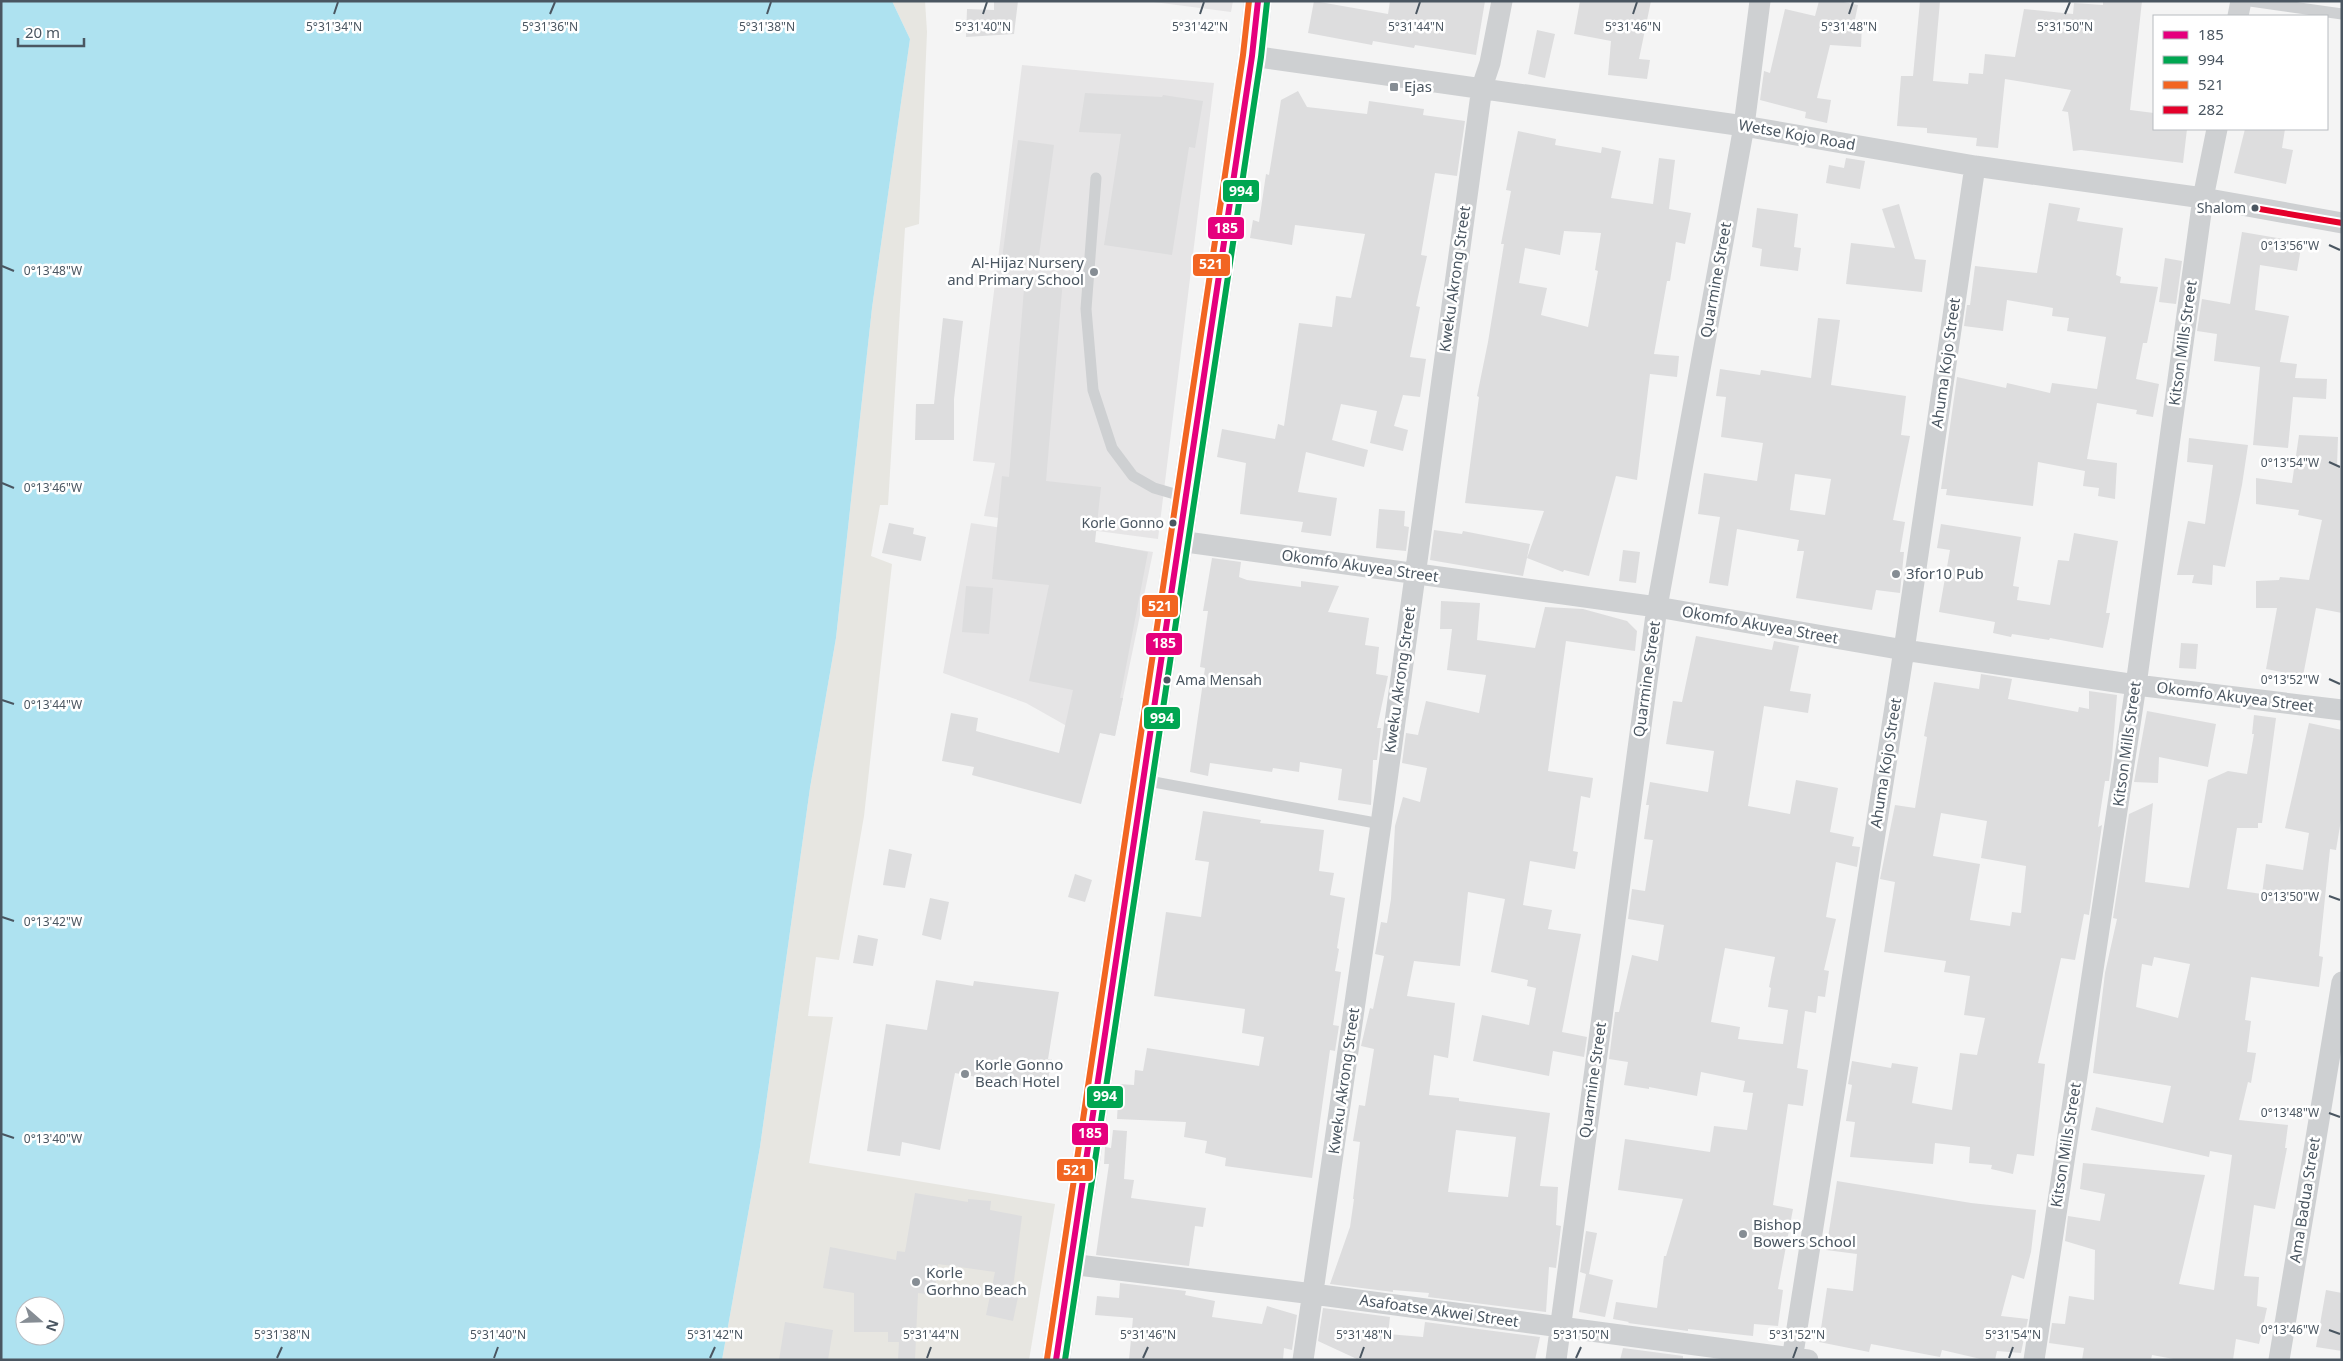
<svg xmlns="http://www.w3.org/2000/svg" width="2343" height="1361" font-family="'Noto Sans',sans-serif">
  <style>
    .education { fill: #e6e5e6 }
    .sand { fill: #e7e6e1 }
    .water { fill: #aee2f0; fill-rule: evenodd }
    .building { fill: #ddddde; fill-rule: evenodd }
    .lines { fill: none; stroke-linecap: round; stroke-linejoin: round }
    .service { stroke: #ced0d2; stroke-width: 11 }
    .minor { stroke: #ced0d2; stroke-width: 21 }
    .secondary { stroke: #ced0d4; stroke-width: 28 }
    .bus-1-casing { stroke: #fff; stroke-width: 10 }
    .bus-2-casing { stroke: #fff; stroke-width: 10 }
    .bus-3-casing { stroke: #fff; stroke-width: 10 }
    .bus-4-casing { stroke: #fff; stroke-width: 10 }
    .bus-1 { stroke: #e5007d; stroke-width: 6 }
    .bus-2 { stroke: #00a651; stroke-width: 6 }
    .bus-3 { stroke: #f26522; stroke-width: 6 }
    .bus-4 { stroke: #e4002b; stroke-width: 6 }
    .ticks { fill: none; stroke: #4a5661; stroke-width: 2 }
    .poi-dot { fill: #868d94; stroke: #fff; stroke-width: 2 }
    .bus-dot { fill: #4a5661; stroke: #fff; stroke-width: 2 }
    .labels { text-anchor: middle; stroke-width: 5; stroke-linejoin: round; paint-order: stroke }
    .bus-label { font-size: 14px; fill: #4a5661; stroke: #fff; text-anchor: end }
    .poi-label { font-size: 15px; fill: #4a5661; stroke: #fff; text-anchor: start }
    .street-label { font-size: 15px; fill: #4a5661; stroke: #fff }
    .ticks-label { font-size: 12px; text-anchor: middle; fill: #4a5661; stroke: #fff; stroke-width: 5; stroke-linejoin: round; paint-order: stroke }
    .line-badge { stroke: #fff; stroke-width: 2 }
    .badge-label { font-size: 14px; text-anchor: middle; font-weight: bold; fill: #fff }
  </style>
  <rect width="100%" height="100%" fill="#f4f4f4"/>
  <path class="education" d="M1146,1H1233L1231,12Z
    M1022,65L1214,83L1158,539L984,516L995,463L973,461Z
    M971,523L1153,552L1115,736L1065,725L1026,703L943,673Z"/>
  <path class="sand" d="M892,1H925L927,32L919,224L905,228L888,505H880L871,556L892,564L864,816L839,960L816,957L808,1016L833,1017L809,1163L1055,1204L1029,1360H722L760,1147L810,788L836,638L872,308L910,39Z"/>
  <path class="water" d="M1,1H892L910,39L872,308L836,638L810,788L760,1147L722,1360H1ZM25,1306H55V1336H25Z"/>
  <path class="building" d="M994,1H1018L1014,34L966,37L967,9L994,10Z
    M1314,1L1388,14L1390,1H1485L1476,55L1415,45L1414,48L1373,41L1372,45L1308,33Z
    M1580,1H1651L1639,59L1650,60L1647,79L1608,75L1611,41L1574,34Z
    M1819,1H1839L1858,5L1854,24H1862L1861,47L1830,45L1817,98L1831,100L1827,123L1805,118L1806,112L1760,100L1764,71L1770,73L1785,9L1815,16Z
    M1920,1H1940L1933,81L1968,84L1969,73L1983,74L1985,54L2015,57L2024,9L2073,14L2074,3L2103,5V1H2142L2130,110L2154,113V129H2187L2183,163L2081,150L2073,151L2068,112L2062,111L2071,90L2005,79L1998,148L1976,146L1977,138L1927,133V128L1897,126L1901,76H1913Z
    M1537,30L1555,34L1545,78L1528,74Z
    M1298,91L1307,107L1367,114L1369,101L1424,109L1423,115L1465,121L1457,176L1435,173L1421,255L1427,256L1416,306L1420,307L1410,357L1426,359L1420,397L1403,395L1394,426L1408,430L1403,451L1370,443L1377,411L1341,404L1332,440L1368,450L1364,467L1306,452L1298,492L1337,498L1331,536L1301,532L1303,522L1240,514L1246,463L1217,457L1222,429L1275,439L1278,424L1284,426L1299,323L1332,327L1336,296L1351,298L1365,234L1295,225L1292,245L1250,238L1253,220L1259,222L1266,174L1269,175L1281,100Z
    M1085,93L1162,97L1163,95L1203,101L1195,148L1189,147L1172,255L1104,245L1121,134L1079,132Z
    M2245,129H2285L2282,148L2293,150L2286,184L2234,173Z
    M1518,131L1556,139L1555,145L1601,153L1602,147L1621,151L1611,198L1653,204L1659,158L1675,160L1669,209L1691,213L1685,244L1676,242L1670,281H1667L1654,354L1679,356L1677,377L1650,374L1637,480L1616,476L1589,576L1564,570L1563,572L1527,558L1544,511L1465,503L1479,397L1477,396L1488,342L1504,244H1501L1511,191L1506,190ZM1564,231L1601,233L1595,270L1598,271L1588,327L1541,315L1547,288L1519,283L1525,248L1560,255Z
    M1018,140L1054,145L1037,270L1001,266Z
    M1846,158L1865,161L1860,189L1826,183L1829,165L1844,168Z
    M2049,203L2080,208L2077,221L2123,228L2116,275L2121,277L2120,283L2158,287L2147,343H2143L2136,379L2159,384L2153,417L2136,414L2137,410L2097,403L2087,459L2117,463L2115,499L2098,496L2099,488L2083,486L2085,471L2038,462L2033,506L1946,495L1947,489H1941L1957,377L2006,388L2007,383L2050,393L2052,383L2097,389L2106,337L2067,331L2069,318L2052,316L2053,308L2007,300L2003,331L1964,326L1967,305H1970L1975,266L2037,273Z
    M1899,204L1915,259L1926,260L1922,292L1846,284L1851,243L1895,248L1882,209Z
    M1757,208L1798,214L1794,247L1801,248L1798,271L1760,266L1762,249L1752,247Z
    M2242,232L2302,242L2297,271L2260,265L2255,310L2289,316L2280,362L2297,364L2295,378L2327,379L2326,399L2293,397L2288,448L2253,445L2260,367L2214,361L2217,334L2197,331L2202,299L2230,304Z
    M2165,258L2182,261L2176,304L2159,302Z
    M1025,276L1063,279L1046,481L1101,487L1095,542L1148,552L1120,698H1123L1115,736L1100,733L1081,804L972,775L974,767L942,761L951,713L978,718L976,731L1059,753L1073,690L1029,681L1049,585L992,579L1002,476L1009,477Z
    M943,318L963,321L954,399V440H915L916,404H934Z
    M1818,318L1840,320L1831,385L1906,396L1901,435L1910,436L1893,520L1905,522L1900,552H1904L1900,593L1876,590L1872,610L1796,598L1804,551H1797L1799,540L1737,529L1728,586L1709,583L1720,517L1698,514L1704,473L1757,481L1763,443L1721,437L1726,397L1716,396L1720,369L1760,375L1761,370L1811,378ZM1795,474L1831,479L1825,515L1790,510Z
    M2299,435L2338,437L2337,467H2342V613L2316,608L2303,676L2266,669L2277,608H2256V581L2279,580L2280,577L2309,580L2322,520L2298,515L2299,510L2256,504V478L2292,483Z
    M2189,438L2248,445L2242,485L2225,567L2213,565L2212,585L2192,583L2194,575H2177L2188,521L2205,524L2213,465L2187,462Z
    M1379,509L1405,511L1404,526L1409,527L1406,551L1376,548Z
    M889,523L914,528L913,534L926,537L921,561L882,553Z
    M1941,524L2021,537L2013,586L2019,587L2017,600L2050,605L2058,560L2069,561L2074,533L2118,541L2106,613H2110L2103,648L2050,638L2049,640L2012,634L2011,637L1993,633L1995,622L1939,612L1950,550L1937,548Z
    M1434,530L1462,534L1463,531L1530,544L1523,576L1430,560Z
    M1623,550L1640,552L1636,583L1619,581Z
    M1212,558L1241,562L1239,577L1247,580L1301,587V581L1339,586L1328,612L1369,618L1365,645L1379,647L1376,674L1388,676L1377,728H1381L1377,760H1373L1371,805L1338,800L1342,769L1300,762L1299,772L1273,768L1272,772L1210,763L1208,776L1190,772L1205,668L1200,667L1208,611H1203Z
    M966,586L993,588L989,634L962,632Z
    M1441,601L1480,603L1477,640L1535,648L1545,607L1583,609L1627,621L1637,631L1635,651L1566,641L1548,771L1593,778L1590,798L1581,796L1573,851L1578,852L1575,869L1530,861L1523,905L1552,910L1548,929L1581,934L1562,1032L1587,1037L1584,1057L1553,1051L1549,1076L1473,1061L1482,1015L1529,1025L1536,988L1527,986L1528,980L1491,972L1505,899L1468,892L1460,966L1414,961L1407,996L1455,1003L1448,1058L1434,1055L1429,1095L1459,1098V1101L1550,1113L1540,1186L1558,1187L1556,1225L1561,1226L1556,1268L1549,1267L1546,1312L1428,1297L1429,1293L1393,1290V1292L1330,1284L1350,1227L1354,1199H1353L1360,1142L1353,1141L1359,1105L1365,1106L1374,1049L1361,1046L1370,1008L1373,1009L1384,956L1375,954L1381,922L1387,923L1391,899L1395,826L1403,797L1420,802L1427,768L1402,763L1406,733L1418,735L1426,701L1479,713L1486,675L1447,670L1452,629H1440ZM1456,1130L1516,1137L1508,1197L1448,1192Z
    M1696,636L1772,650L1774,641L1799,646L1790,691L1811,694L1808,713L1764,706L1748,806L1790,814L1796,780L1838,788L1830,832L1854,837L1852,846L1860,847L1857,867L1836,862L1826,917L1836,919L1824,970L1829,971L1825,997L1818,996L1816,1013L1805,1011L1797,1068L1808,1070L1803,1106L1788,1104L1773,1205L1793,1209L1778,1289L1783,1290L1778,1326L1754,1324L1753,1336L1688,1329V1331L1628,1323L1629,1322L1613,1319L1616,1302L1657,1308L1664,1256H1666L1683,1199L1618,1190L1625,1139L1710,1152L1714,1126L1747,1130L1753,1093L1743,1092L1745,1081L1701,1072L1697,1096L1649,1087V1089L1624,1085L1628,1062L1609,1059L1615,1012H1619L1632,955L1658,961L1664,925L1628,919L1632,889L1645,891L1653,840L1644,839L1649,805H1646L1650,782L1708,792L1714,751L1666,744L1673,701L1682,702ZM1725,948L1775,957L1769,987L1771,988L1768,1007L1788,1010L1783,1044L1738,1039L1740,1027L1711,1022Z
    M2181,643L2198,644L2196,669L2179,668Z
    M1981,674L2012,679L2008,699L2078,712L2079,707L2089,709V691L2117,695L2112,757L2109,781H2105L2098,827L2102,825L2089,915L2084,914L2075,960L2061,958L2038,1063L2045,1064L2034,1156L2017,1154L2013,1174L1991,1169L1992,1165L1969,1163L1970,1147L1935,1143L1933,1164L1850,1157L1855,1122L1846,1121L1852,1085L1848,1084L1852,1061L1891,1068L1892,1063L1918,1067L1912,1103L1952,1110L1960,1053L1977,1055L1985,1018L1964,1015L1970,976L1944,972L1946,961L1884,952L1895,882L1880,879L1895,805L1915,808L1927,737L1924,736L1934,682L1979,689ZM1941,813L1987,821L1981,858L2026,866L2021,913L2012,912L2010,926L1970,920L1980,864L1933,856Z
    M2147,711L2216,724L2208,767L2159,757L2158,783L2134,782Z
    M2254,715L2276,718L2262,823H2258V828H2237L2227,889L2262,894L2266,864L2303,870L2309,833L2285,828L2309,723L2342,730V814L2336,850L2330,849L2319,956L2323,957L2319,987L2251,977L2245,1020L2251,1021L2247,1052L2256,1053L2251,1083L2248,1082L2239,1120L2288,1125L2285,1148H2287L2275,1209L2254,1205L2244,1276L2259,1277L2257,1306L2267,1308L2259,1344L2236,1339L2233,1360H2179L2152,1355L2151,1360H2082L2084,1348L2049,1343L2052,1323L2065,1324L2069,1296L2094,1300L2095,1250L2065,1241L2068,1216L2100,1221L2105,1194L2080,1189L2083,1163L2205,1175L2179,1284L2214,1290L2232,1155L2210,1151L2209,1157L2091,1130L2096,1107L2163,1123L2171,1086L2093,1073L2105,973L2117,919L2113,918L2129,814L2153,803L2145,882L2189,888L2208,780L2228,771L2247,774L2254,734H2252ZM2154,957L2190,964L2178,1018L2136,1007L2142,964L2152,966Z
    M1203,811L1261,820L1260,823L1324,830L1319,871L1334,873L1330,895L1345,898L1337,948L1339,949L1335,971L1341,972L1333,1025L1339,1026L1335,1051L1330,1050L1312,1178L1225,1166L1226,1158L1205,1153L1207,1141L1184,1137L1186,1122L1117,1119L1119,1084L1134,1085L1135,1070L1143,1071L1147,1048L1259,1066L1264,1037L1242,1033L1245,1009L1154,996L1166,912L1201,917L1209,862L1195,860Z
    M889,849L912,854L905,888L883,885Z
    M1075,874L1092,880L1085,902L1068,897Z
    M930,898L949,902L941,940L922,935Z
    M858,935L878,939L873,966L853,963Z
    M936,980L973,986L974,981L1059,992L1048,1059H1052L1046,1090L955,1073L940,1150L902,1142L900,1156L867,1151L886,1024L927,1030Z
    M1113,1130L1127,1131L1124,1179L1134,1180L1131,1198L1206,1208L1203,1227L1195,1226L1189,1266L1096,1255L1109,1164H1104L1105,1147L1111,1148Z
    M1837,1181L1971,1203L2036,1210L2031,1252L2024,1279L2012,1275L2001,1316L2028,1319L2021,1353L1997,1351L1995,1360H1985L1942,1350L1940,1357L1871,1344L1869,1352L1819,1342L1827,1288L1853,1291L1857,1254L1826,1250Z
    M915,1193L968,1202V1199L991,1201L990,1210L1022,1216L1012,1296L1018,1297L1013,1321L986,1315L995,1272L938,1264L934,1295L918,1293L915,1360H898L899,1342H888V1332H854V1293L823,1288L830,1247L896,1260L897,1251L905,1252Z
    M1586,1231L1597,1233L1589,1274L1613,1280L1605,1317L1579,1312L1586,1274L1580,1272Z
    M1120,1283L1186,1291L1185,1295L1215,1301L1212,1317L1262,1324L1267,1306L1297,1315L1292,1350L1284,1348L1283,1360H1129L1133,1318L1095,1315L1097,1296L1119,1298Z
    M2326,1290L2342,1293V1351L2316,1347Z
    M1323,1308L1390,1317L1388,1334L1423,1337L1425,1322L1540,1337L1535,1360H1359L1318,1341Z
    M785,1322L833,1330L828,1360H779Z
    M1623,1348L1683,1356V1360H1620Z"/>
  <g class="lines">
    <path class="service" d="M2250,1L2342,14
      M1096,178L1086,309L1093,390L1112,448L1133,476L1154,488L1185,497
      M1143,780L1381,824"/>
    <path class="minor" d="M2238,16L2241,1
      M1252,56L1744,126L1975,166L2203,198L2342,223
      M1179,541L1657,607L1904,650L2136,685L2342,710
      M1070,1264L1313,1294L1808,1360
      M1303,1360L1381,824L1482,87L1490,63L1502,1
      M1556,1360L1657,607L1744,126L1760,1
      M1792,1360L1904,650L1975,166
      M2034,1360L2136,685L2203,198L2217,129
      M2279,1360L2342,982"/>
    <path class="secondary" d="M1056,1360L1252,56L1258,1"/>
    <defs>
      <path id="bus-1" d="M1056,1360L1252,56L1258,1"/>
      <path id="bus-2" d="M1065,1360L1261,57L1267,2"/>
      <path id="bus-3" d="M1047,1359L1243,55L1249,1"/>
      <path id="bus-4" d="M2254,208L2342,223"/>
    </defs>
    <use href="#bus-1" class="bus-1-casing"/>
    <use href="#bus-2" class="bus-2-casing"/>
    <use href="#bus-3" class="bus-3-casing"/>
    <use href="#bus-4" class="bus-4-casing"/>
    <use href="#bus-1" class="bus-1"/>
    <use href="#bus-2" class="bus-2"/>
    <use href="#bus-3" class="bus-3"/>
    <use href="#bus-4" class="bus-4"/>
  </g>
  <path class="ticks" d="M334,14L338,2M550,14L555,2M767,14L771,2M983,14L987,2M1200,14L1204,2M1416,14L1420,2M1633,14L1637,2M1849,14L1853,2M2065,14L2070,2M2329,245L2340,250M2,266L14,271M2329,462L2340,467M2,483L14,488M2329,679L2340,684M2,700L14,704M2329,896L2340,900M2,917L14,921M2329,1113L2340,1117M2,1134L14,1138M2329,1330L2340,1334M277,1358L282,1347M494,1358L498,1347M710,1358L715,1347M927,1358L931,1347M1143,1358L1148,1347M1360,1358L1364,1347M1576,1358L1581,1347M1793,1358L1797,1347M2009,1358L2013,1347"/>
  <g class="poi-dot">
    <rect x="1389" y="82" width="10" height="10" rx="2.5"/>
    <circle cx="1094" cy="272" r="5"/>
    <circle cx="1896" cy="574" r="5"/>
    <circle cx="965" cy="1074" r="5"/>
    <circle cx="1743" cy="1234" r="5"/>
    <circle cx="916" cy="1282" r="5"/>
  </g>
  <g class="bus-dot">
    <circle cx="2255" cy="208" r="4.5"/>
    <circle cx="1173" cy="523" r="4.5"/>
    <circle cx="1167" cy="680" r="4.5"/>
  </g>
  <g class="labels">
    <g class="bus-label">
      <text x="2246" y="213">Shalom</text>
      <text x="1164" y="528">Korle Gonno</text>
      <text x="1176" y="685" text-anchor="start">Ama Mensah</text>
    </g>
    <g class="poi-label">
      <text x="1404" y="92">Ejas</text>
      <text x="1084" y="268" text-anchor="end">Al-Hijaz Nursery<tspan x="1084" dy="17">and Primary School</tspan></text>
      <text x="1906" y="579">3for10 Pub</text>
      <text x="975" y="1070">Korle Gonno<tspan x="975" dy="17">Beach Hotel</tspan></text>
      <text x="1753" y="1230">Bishop<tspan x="1753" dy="17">Bowers School</tspan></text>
      <text x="926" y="1278">Korle<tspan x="926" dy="17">Gorhno Beach</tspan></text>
    </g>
    <g class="street-label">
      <text transform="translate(1797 135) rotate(10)" y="5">Wetse Kojo Road</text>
      <text transform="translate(1455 279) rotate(-82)" y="5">Kweku Akrong Street</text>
      <text transform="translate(1716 280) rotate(-80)" y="5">Quarmine Street</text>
      <text transform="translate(2183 343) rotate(-82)" y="5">Kitson Mills Street</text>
      <text transform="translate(1946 363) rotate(-82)" y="5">Ahuma Kojo Street</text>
      <text transform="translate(1360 566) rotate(8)" y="5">Okomfo Akuyea Street</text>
      <text transform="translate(1760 625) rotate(10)" y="5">Okomfo Akuyea Street</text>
      <text transform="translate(1647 679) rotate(-82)" y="5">Quarmine Street</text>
      <text transform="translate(1400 680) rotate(-82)" y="5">Kweku Akrong Street</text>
      <text transform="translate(2235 697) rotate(7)" y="5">Okomfo Akuyea Street</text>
      <text transform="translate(2127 744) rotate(-82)" y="5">Kitson Mills Street</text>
      <text transform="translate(1886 763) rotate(-81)" y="5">Ahuma Kojo Street</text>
      <text transform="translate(1593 1080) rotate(-82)" y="5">Quarmine Street</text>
      <text transform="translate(1344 1081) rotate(-82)" y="5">Kweku Akrong Street</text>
      <text transform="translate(2066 1145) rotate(-81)" y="5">Kitson Mills Street</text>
      <text transform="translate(2305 1200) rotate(-81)" y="5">Ama Badua Street</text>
      <text transform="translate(1439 1311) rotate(8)" y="5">Asafoatse Akwei Street</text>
    </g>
  </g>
  <g class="ticks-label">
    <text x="334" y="31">5°31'34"N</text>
    <text x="550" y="31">5°31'36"N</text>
    <text x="767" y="31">5°31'38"N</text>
    <text x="983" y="31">5°31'40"N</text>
    <text x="1200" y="31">5°31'42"N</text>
    <text x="1416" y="31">5°31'44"N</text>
    <text x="1633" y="31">5°31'46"N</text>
    <text x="1849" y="31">5°31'48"N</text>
    <text x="2065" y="31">5°31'50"N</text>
    <text x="2290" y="250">0°13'56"W</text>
    <text x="53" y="275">0°13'48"W</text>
    <text x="2290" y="467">0°13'54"W</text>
    <text x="53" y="492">0°13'46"W</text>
    <text x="2290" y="684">0°13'52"W</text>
    <text x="53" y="709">0°13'44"W</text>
    <text x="2290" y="901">0°13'50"W</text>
    <text x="53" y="926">0°13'42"W</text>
    <text x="2290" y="1117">0°13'48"W</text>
    <text x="53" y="1143">0°13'40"W</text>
    <text x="2290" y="1334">0°13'46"W</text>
    <text x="282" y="1339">5°31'38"N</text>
    <text x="498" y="1339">5°31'40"N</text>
    <text x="715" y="1339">5°31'42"N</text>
    <text x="931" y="1339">5°31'44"N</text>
    <text x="1148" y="1339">5°31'46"N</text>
    <text x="1364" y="1339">5°31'48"N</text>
    <text x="1581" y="1339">5°31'50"N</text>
    <text x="1797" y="1339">5°31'52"N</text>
    <text x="2013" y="1339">5°31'54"N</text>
  </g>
  <g class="line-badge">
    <rect x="1222" y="179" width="38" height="24" rx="5" fill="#00a651"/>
    <rect x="1207" y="216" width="38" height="24" rx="5" fill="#e5007d"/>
    <rect x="1192" y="253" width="39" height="24" rx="5" fill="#f26522"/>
    <rect x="1141" y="594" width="38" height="24" rx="5" fill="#f26522"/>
    <rect x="1145" y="632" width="38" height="24" rx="5" fill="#e5007d"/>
    <rect x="1143" y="706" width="38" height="24" rx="5" fill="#00a651"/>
    <rect x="1086" y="1085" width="38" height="24" rx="5" fill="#00a651"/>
    <rect x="1071" y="1122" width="38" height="24" rx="5" fill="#e5007d"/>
    <rect x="1056" y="1158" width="38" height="24" rx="5" fill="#f26522"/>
  </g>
  <g class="badge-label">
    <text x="1241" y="196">994</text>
    <text x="1226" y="233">185</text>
    <text x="1211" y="269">521</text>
    <text x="1160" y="611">521</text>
    <text x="1164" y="648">185</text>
    <text x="1162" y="723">994</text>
    <text x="1105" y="1101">994</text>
    <text x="1090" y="1138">185</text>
    <text x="1075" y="1175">521</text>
  </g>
  <rect width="2343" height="1361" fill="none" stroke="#4a5661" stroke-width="5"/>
  <rect x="2153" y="15" width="175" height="115" fill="#ffffff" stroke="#b7bbc0"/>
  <rect x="2163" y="31" width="25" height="8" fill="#e5007d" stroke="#b7bbc0"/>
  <text x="2198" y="40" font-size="15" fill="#4a5661">185</text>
  <rect x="2163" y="56" width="25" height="8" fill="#00a651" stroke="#b7bbc0"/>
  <text x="2198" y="65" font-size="15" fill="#4a5661">994</text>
  <rect x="2163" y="81" width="25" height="8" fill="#f26522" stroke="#b7bbc0"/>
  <text x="2198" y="90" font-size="15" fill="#4a5661">521</text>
  <rect x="2163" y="106" width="25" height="8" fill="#e4002b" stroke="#b7bbc0"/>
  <text x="2198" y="115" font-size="15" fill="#4a5661">282</text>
  <g transform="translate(40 1321) rotate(110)"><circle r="24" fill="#ffffff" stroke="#b7bbc0"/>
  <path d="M0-4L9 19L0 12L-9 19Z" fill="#868d94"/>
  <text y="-8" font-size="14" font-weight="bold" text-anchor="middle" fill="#4a5661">N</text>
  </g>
  <path d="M18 38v8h66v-8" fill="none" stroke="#4a5661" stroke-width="2.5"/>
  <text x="25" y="38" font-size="15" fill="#4a5661" stroke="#ffffff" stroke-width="4" paint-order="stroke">20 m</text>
</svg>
